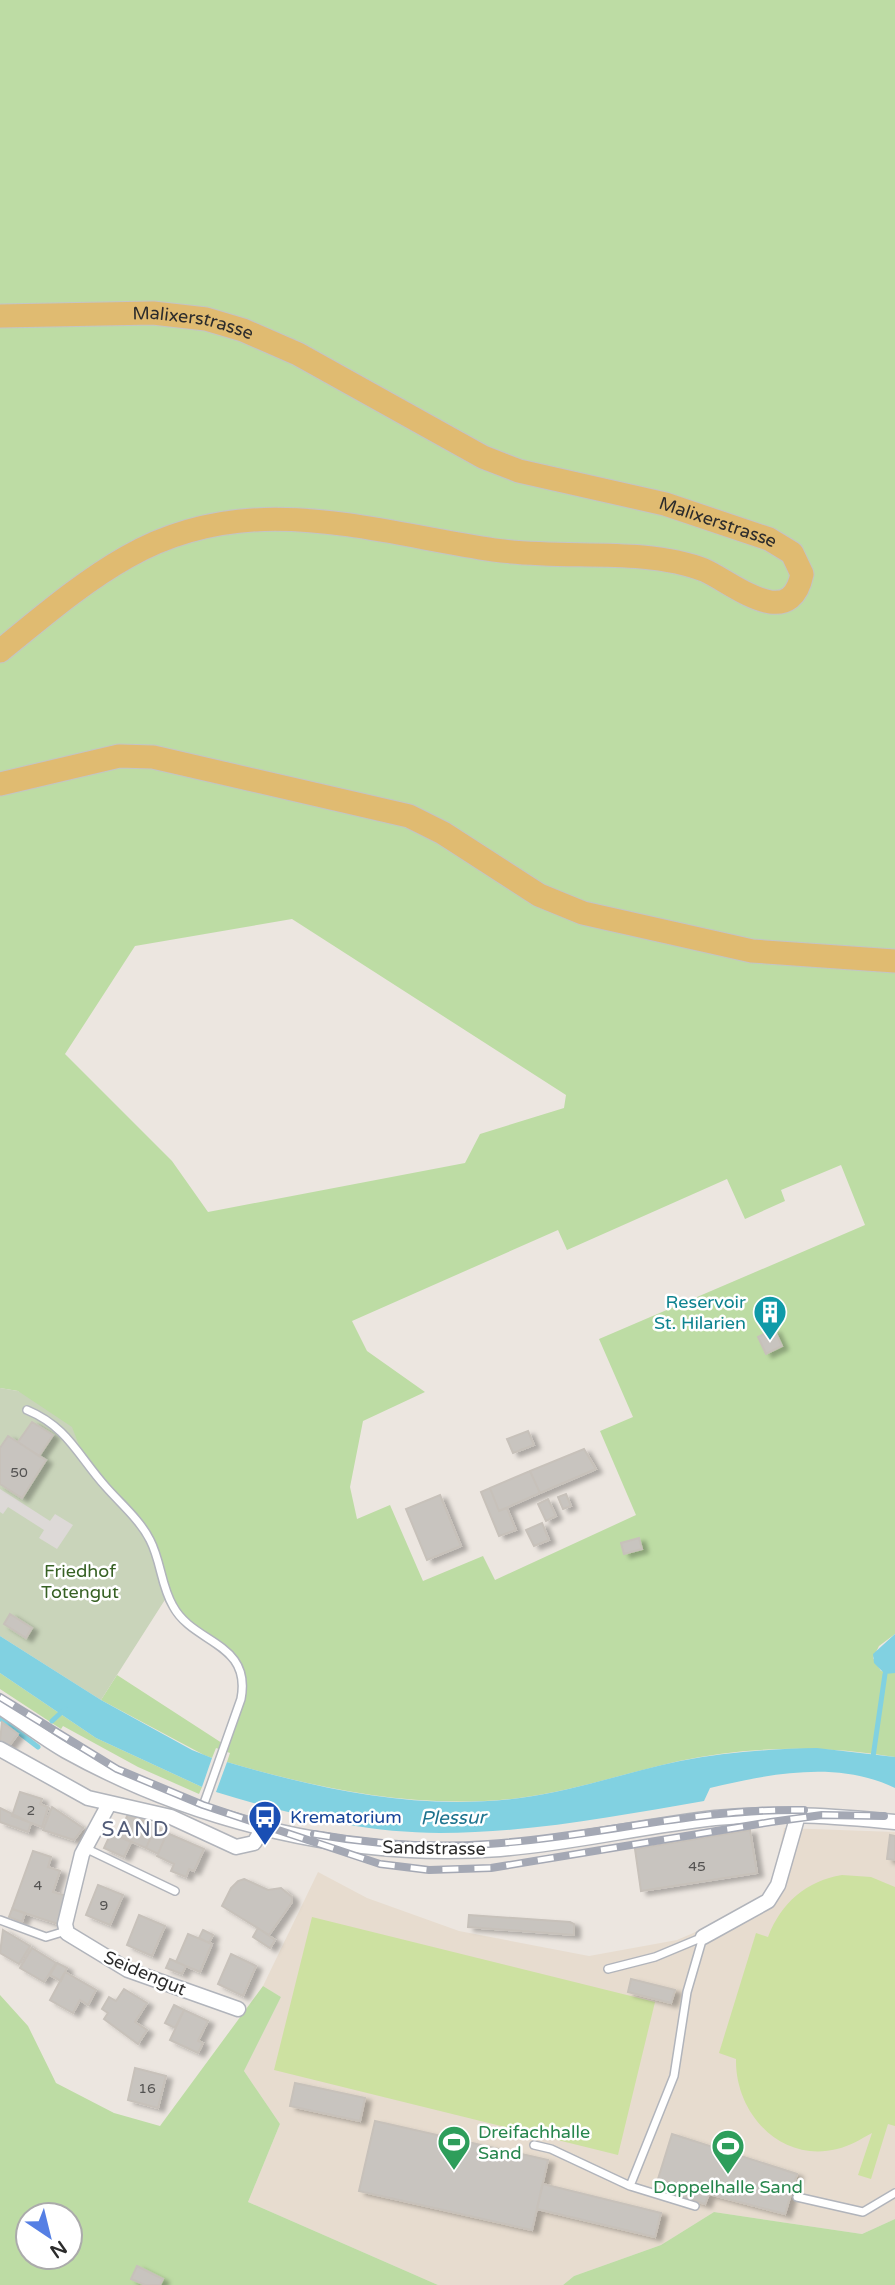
<svg xmlns="http://www.w3.org/2000/svg" width="895" height="2285" font-family="'Varela Round',sans-serif">
  <style>
    .education { fill: #e7dccf }
    .green { fill: #bddca4; fill-rule: evenodd }
    .cemetery { fill: #c9d4ba }
    .pitch { fill: #cde1a1 }
    .plaza { fill: #ddd9d7 }
    .water { fill: #81d1e1 }
    .lines { fill: none; stroke-linecap: round; stroke-linejoin: round }
    .stream { stroke: #81d1e1; stroke-width: 5 }
    .building { fill: #c8c4bf; stroke: #c7c1ba; stroke-width: 2; filter: url(#shadow) }
    .lane-casing { stroke: #b1b4bb; stroke-width: 10 }
    .street-casing { stroke: #b1b4bb; stroke-width: 17 }
    .primary-casing { stroke: #c4c4c4; stroke-width: 25 }
    .lane { stroke: #fff; stroke-width: 7 }
    .street { stroke: #fff; stroke-width: 14 }
    .primary { stroke: #e0bb71; stroke-width: 23 }
    .rail-casing { stroke: #a4a8b4; stroke-width: 8 }
    .rail { stroke: #fff; stroke-width: 5; stroke-dasharray: 16; stroke-linecap: butt }
    .labels { text-anchor: middle; stroke-width: 5; stroke-linejoin: round; paint-order: stroke }
    .number-label { font-size: 14px; fill: #535251 }
    .street-label { font-size: 18px; fill: #2c2c2c; stroke: #fff }
    .culture-label { font-size: 18px; fill: #0d838f; stroke: #fff; text-anchor: end }
    .park-label { font-size: 18px; fill: #376124; stroke: #fff }
    .transit-label { font-size: 18px; fill: #164399; stroke: #fff; text-anchor: start }
    .leisure-label { font-size: 18px; fill: #27864d; stroke: #fff; text-anchor: start }
    .water-label { font-size: 19px; font-style: italic; fill: #1e738e; stroke: #fff }
    .quarter-label { font-size: 21px; letter-spacing: 2px; fill: #525c78; stroke: #fff }
  </style>
  <defs>
    <filter id="shadow"><feDropShadow dx="6" dy="3.5" stdDeviation="2" flood-color="#0004"/></filter>
  </defs>
  <rect width="100%" height="100%" fill="#ece6e0"/>
  <path class="education" d="M784,1828L895,1832V2219L862,2234L714,2212L661,2245L574,2276L563,2285H438L248,2202L280,2124L244,2071L281,1997L263,1986L318,1872L367,1898L459,1931L589,1956L677,1940L712,1925L771,1890Z"/>
  <path class="green" d="M0,0H895V1634L879,1646L873,1658L881,1671L895,1673V1757C823,1745 751,1746 679,1761C625,1773 574,1791 519,1798C419,1810 323,1790 227,1762L230,1753L216,1748L212,1758L204,1755L101,1700L117,1675L225,1745L242,1692L238,1664L181,1617L18,1391L0,1388ZM292,919L566,1095L564,1108L480,1134L465,1163L208,1212L172,1161L65,1054L135,946ZM841,1165L865,1225L599,1339L633,1417L600,1431L636,1515L495,1580L483,1556L423,1581L390,1505L357,1519L350,1487L363,1421L425,1392L367,1351L352,1321L558,1230L567,1250L727,1179L745,1219L785,1201L781,1190Z
    M0,1673L96,1738L202,1787L199,1794L138,1767L63,1726L61,1729L0,1689Z
    M263,1986L281,1997L244,2071L280,2124L248,2202L438,2285H0V1995L28,2026L56,2083L114,2113L160,2126ZM28,2215H70V2257H28Z
    M714,2212L862,2234L895,2219V2285H563L574,2276L661,2245Z"/>
  <path class="cemetery" d="M0,1388L18,1391L72,1427L82,1453L145,1531L168,1595L101,1700L0,1636Z"/>
  <path class="pitch" d="M842,1875L871,1877L895,1887V2126L888,2124L871,2179L858,2175L872,2133C861,2139 850,2146 837,2149C780,2163 735,2113 736,2059L719,2053L756,1933L768,1937C781,1903 806,1881 842,1875Z
    M312,1917L655,2002L618,2155L274,2070Z"/>
  <path class="plaza" d="M0,1489L50,1521L55,1514L73,1525L57,1549L39,1538L44,1530L8,1507L3,1514L0,1512Z"/>
  <path class="water" d="M895,1634V1673L885,1674L874,1663L873,1654Z
    M0,1636L101,1700L192,1750L212,1758L202,1787L96,1738L0,1673Z
    M817,1748L895,1757V1788C837,1760 770,1774 710,1788L704,1801C617,1816 529,1833 440,1833C363,1833 289,1814 216,1792L227,1762C323,1790 419,1811 520,1798C575,1791 626,1772 680,1761C725,1752 771,1749 817,1748Z"/>
  <g class="lines">
    <path class="stream" d="M0,1718L38,1747
      M52,1721L65,1709
      M873,1757L885,1674"/>
  </g>
  <path class="building" d="M774,1329L782,1346L766,1354L758,1337Z
    M32,1422L53,1435L39,1456L18,1442Z
    M528,1431L534,1445L513,1453L507,1439Z
    M8,1436L46,1460L22,1498L0,1484V1448Z
    M584,1449L596,1469L540,1493L530,1471Z
    M530,1471L540,1493L499,1511L490,1488Z
    M490,1488L499,1511L507,1508L516,1530L499,1536L481,1492Z
    M566,1494L571,1506L563,1509L558,1497Z
    M440,1495L461,1546L427,1560L406,1509Z
    M548,1499L556,1516L546,1521L538,1504Z
    M542,1523L549,1540L534,1546L526,1530Z
    M639,1538L642,1549L624,1554L621,1543Z
    M10,1614L32,1628L26,1638L4,1624Z
    M2,1722L18,1734L8,1747L0,1741Z
    M20,1792L42,1799L40,1804L48,1807L42,1827L12,1816Z
    M52,1807L83,1828L74,1840L43,1830Z
    M0,1808L31,1823L28,1832L0,1822Z
    M128,1814L156,1826L146,1848L118,1836Z
    M155,1828L167,1833L158,1854L146,1848Z
    M750,1830L757,1873L641,1891L635,1849Z
    M111,1833L131,1842L124,1857L104,1848Z
    M167,1833L204,1849L194,1871L189,1869L186,1877L171,1871L174,1864L157,1856Z
    M890,1835L895,1836V1860L887,1859Z
    M33,1851L51,1857L48,1867L60,1871L53,1892L67,1896L58,1924L12,1909Z
    M244,1879L268,1890L281,1888L292,1897V1902L269,1935L222,1906L231,1888L238,1881Z
    M98,1885L123,1895L110,1925L86,1915Z
    M12,1909L25,1913L22,1922L9,1917Z
    M139,1915L165,1926L152,1956L127,1945Z
    M469,1915L570,1922L574,1924V1935L468,1927Z
    M258,1928L275,1940L270,1948L253,1937Z
    M3,1930L30,1946L19,1964L0,1953Z
    M203,1930L213,1935L209,1943L199,1938Z
    M188,1934L212,1944L200,1972L176,1962Z
    M32,1948L56,1963L44,1982L20,1968Z
    M231,1954L256,1966L243,1996L218,1984Z
    M170,1959L186,1966L182,1974L166,1968Z
    M57,1963L67,1968L61,1981L50,1975Z
    M65,1972L96,1990L88,2005L80,2000L73,2013L50,2000Z
    M631,1979L675,1990L671,2003L628,1992Z
    M124,1989L147,2003L135,2022L147,2030L138,2044L104,2019L108,2013L102,2009L109,1997L116,2001Z
    M174,2005L184,2010L175,2028L165,2023Z
    M184,2010L208,2021L198,2041L203,2043L198,2053L170,2040Z
    M135,2068L166,2076L158,2108L128,2100Z
    M295,2083L365,2098L360,2121L290,2106Z
    M375,2121L548,2160L532,2230L359,2191Z
    M672,2134L797,2174L785,2214L709,2194L705,2204L666,2192L669,2182L658,2179Z
    M543,2184L661,2213L655,2237L537,2209Z
    M137,2266L163,2279L160,2285H145L131,2279Z"/>
  <g class="lines">
    <defs>
      <path id="lane" d="M27,1410C68,1427 78,1456 106,1487C121,1504 140,1520 150,1540C161,1561 161,1586 173,1606C193,1644 252,1642 241,1699L202,1809
        M85,1848L175,1891
        M0,1920L46,1937L66,1931
        M608,1969L655,1957L703,1937
        M534,2145L551,2149L630,2186
        M797,2197L863,2212L895,2193
        M695,2206L630,2186L674,2076L687,1992L703,1937"/>
      <path id="street" d="M0,1707C22,1721 43,1738 66,1751C196,1823 352,1860 500,1849C572,1843 643,1826 715,1818C775,1812 835,1816 895,1822
        M0,1749L88,1798L171,1817L236,1847L254,1843L263,1828
        M109,1804L82,1854L65,1924L67,1933L128,1970L238,2009
        M703,1937L768,1901L778,1885L798,1815"/>
      <g id="primary">
        <path id="s1" d="M0,316L153,313L206,319L243,330L298,354L483,457L519,471L665,504L769,539L792,553L802,574C790,634 732,582 704,570C684,562 663,559 642,557C592,553 543,557 494,550C367,531 248,488 127,557C81,583 41,618 0,651"/>
        <path d="M0,784L119,756L153,757L409,816L443,833L539,895L583,913L752,951L895,961"/>
      </g>
    </defs>
    <use href="#lane" class="lane-casing"/>
    <use href="#street" class="street-casing"/>
    <use href="#primary" class="primary-casing"/>
    <use href="#lane" class="lane"/>
    <use href="#street" class="street"/>
    <use href="#primary" class="primary"/>
    <defs>
      <path id="rail" d="M0,1697L117,1769L203,1805L380,1864L429,1870L491,1868L771,1822L822,1815L884,1816
        M314,1834C371,1844 430,1848 488,1844C594,1837 697,1808 804,1810"/>
    </defs>
    <use href="#rail" class="rail-casing"/>
    <use href="#rail" class="rail"/>
  </g>
  <defs>
    <symbol id="building-pin" viewBox="-11 -11 22 30"><path d="M0 17L-7.5 6A9.5 9.5 0 1 1 7.5 6Z" fill="#0f9aa8" stroke="#fff"/><path d="M-4-6H4V6H1V3H-1V6H-4ZM-2.5-4.3h1.7v1.8h-1.7ZM.8-4.3h1.7v1.8H.8ZM-2.5-1h1.7V.8h-1.7ZM.8-1h1.7V.8H.8Z" fill="#fff"/></symbol>
    <symbol id="bus-pin" viewBox="-11 -11 22 30"><path d="M0 17L-7.5 6A9.5 9.5 0 1 1 7.5 6Z" fill="#1a4fb4" stroke="#fff"/><path d="M-5-6H5V4H4V6H2V4H-2V6H-4V4H-5ZM-3.5-4V0h7V-4ZM-3.5 1.2v1.5H-2V1.2ZM2 1.2v1.5H3.5V1.2Z" fill="#fff"/></symbol>
    <symbol id="stadium-pin" viewBox="-11 -11 22 30"><path d="M0 17L-7.5 6A9.5 9.5 0 1 1 7.5 6Z" fill="#2e9e5b" stroke="#fff"/><path d="M0-5a6.5 5 0 1 0 0 10a6.5 5 0 1 0 0-10ZM-3.5-1.8h7v3.6h-7Z" fill="#fff"/></symbol>
  </defs>
  <g fill-rule="evenodd">
    <use href="#building-pin" x="751" y="1293" width="38" height="52"/>
    <use href="#bus-pin" x="246" y="1798" width="38" height="52"/>
    <use href="#stadium-pin" x="435" y="2123" width="38" height="52"/>
    <use href="#stadium-pin" x="709" y="2127" width="38" height="52"/>
  </g>
  <g class="labels">
    <g class="number-label">
      <text x="19" y="1477">50</text>
      <text x="31" y="1815">2</text>
      <text x="697" y="1871">45</text>
      <text x="38" y="1890">4</text>
      <text x="104" y="1910">9</text>
      <text x="147" y="2093">16</text>
    </g>
    <g class="street-label">
      <text dy="6" stroke="none"><textPath href="#s1" startOffset="194">Malixerstrasse</textPath></text>
      <text dy="6" stroke="none"><textPath href="#s1" startOffset="761">Malixerstrasse</textPath></text>
      <text transform="translate(434 1848) rotate(1)" y="6">Sandstrasse</text>
      <text transform="translate(145 1973) rotate(23)" y="6">Seidengut</text>
    </g>
    <g class="culture-label">
      <text x="746" y="1308">Reservoir<tspan x="746" dy="21">St. Hilarien</tspan></text>
    </g>
    <g class="park-label">
      <text x="80" y="1577">Friedhof<tspan x="80" dy="21">Totengut</tspan></text>
    </g>
    <g class="transit-label">
      <text x="290" y="1823">Krematorium</text>
    </g>
    <g class="leisure-label">
      <text x="478" y="2138">Dreifachhalle<tspan x="478" dy="21">Sand</tspan></text>
      <text x="728" y="2193" text-anchor="middle">Doppelhalle Sand</text>
    </g>
    <g class="water-label">
      <text transform="translate(453 1817) rotate(-1)" y="7">Plessur</text>
    </g>
    <g class="quarter-label">
      <text x="136" y="1836">SAND</text>
    </g>
  </g>
  <g transform="translate(49 2236) rotate(145)"><circle r="33" fill="#ffffff" stroke="#ababab" stroke-width="2"/>
  <path d="M0-5L12 26L0 18L-12 26Z" fill="#557fe4"/>
  <text y="-10" font-size="19" font-weight="bold" text-anchor="middle" fill="#2c2c2c">N</text>
  </g>
</svg>
